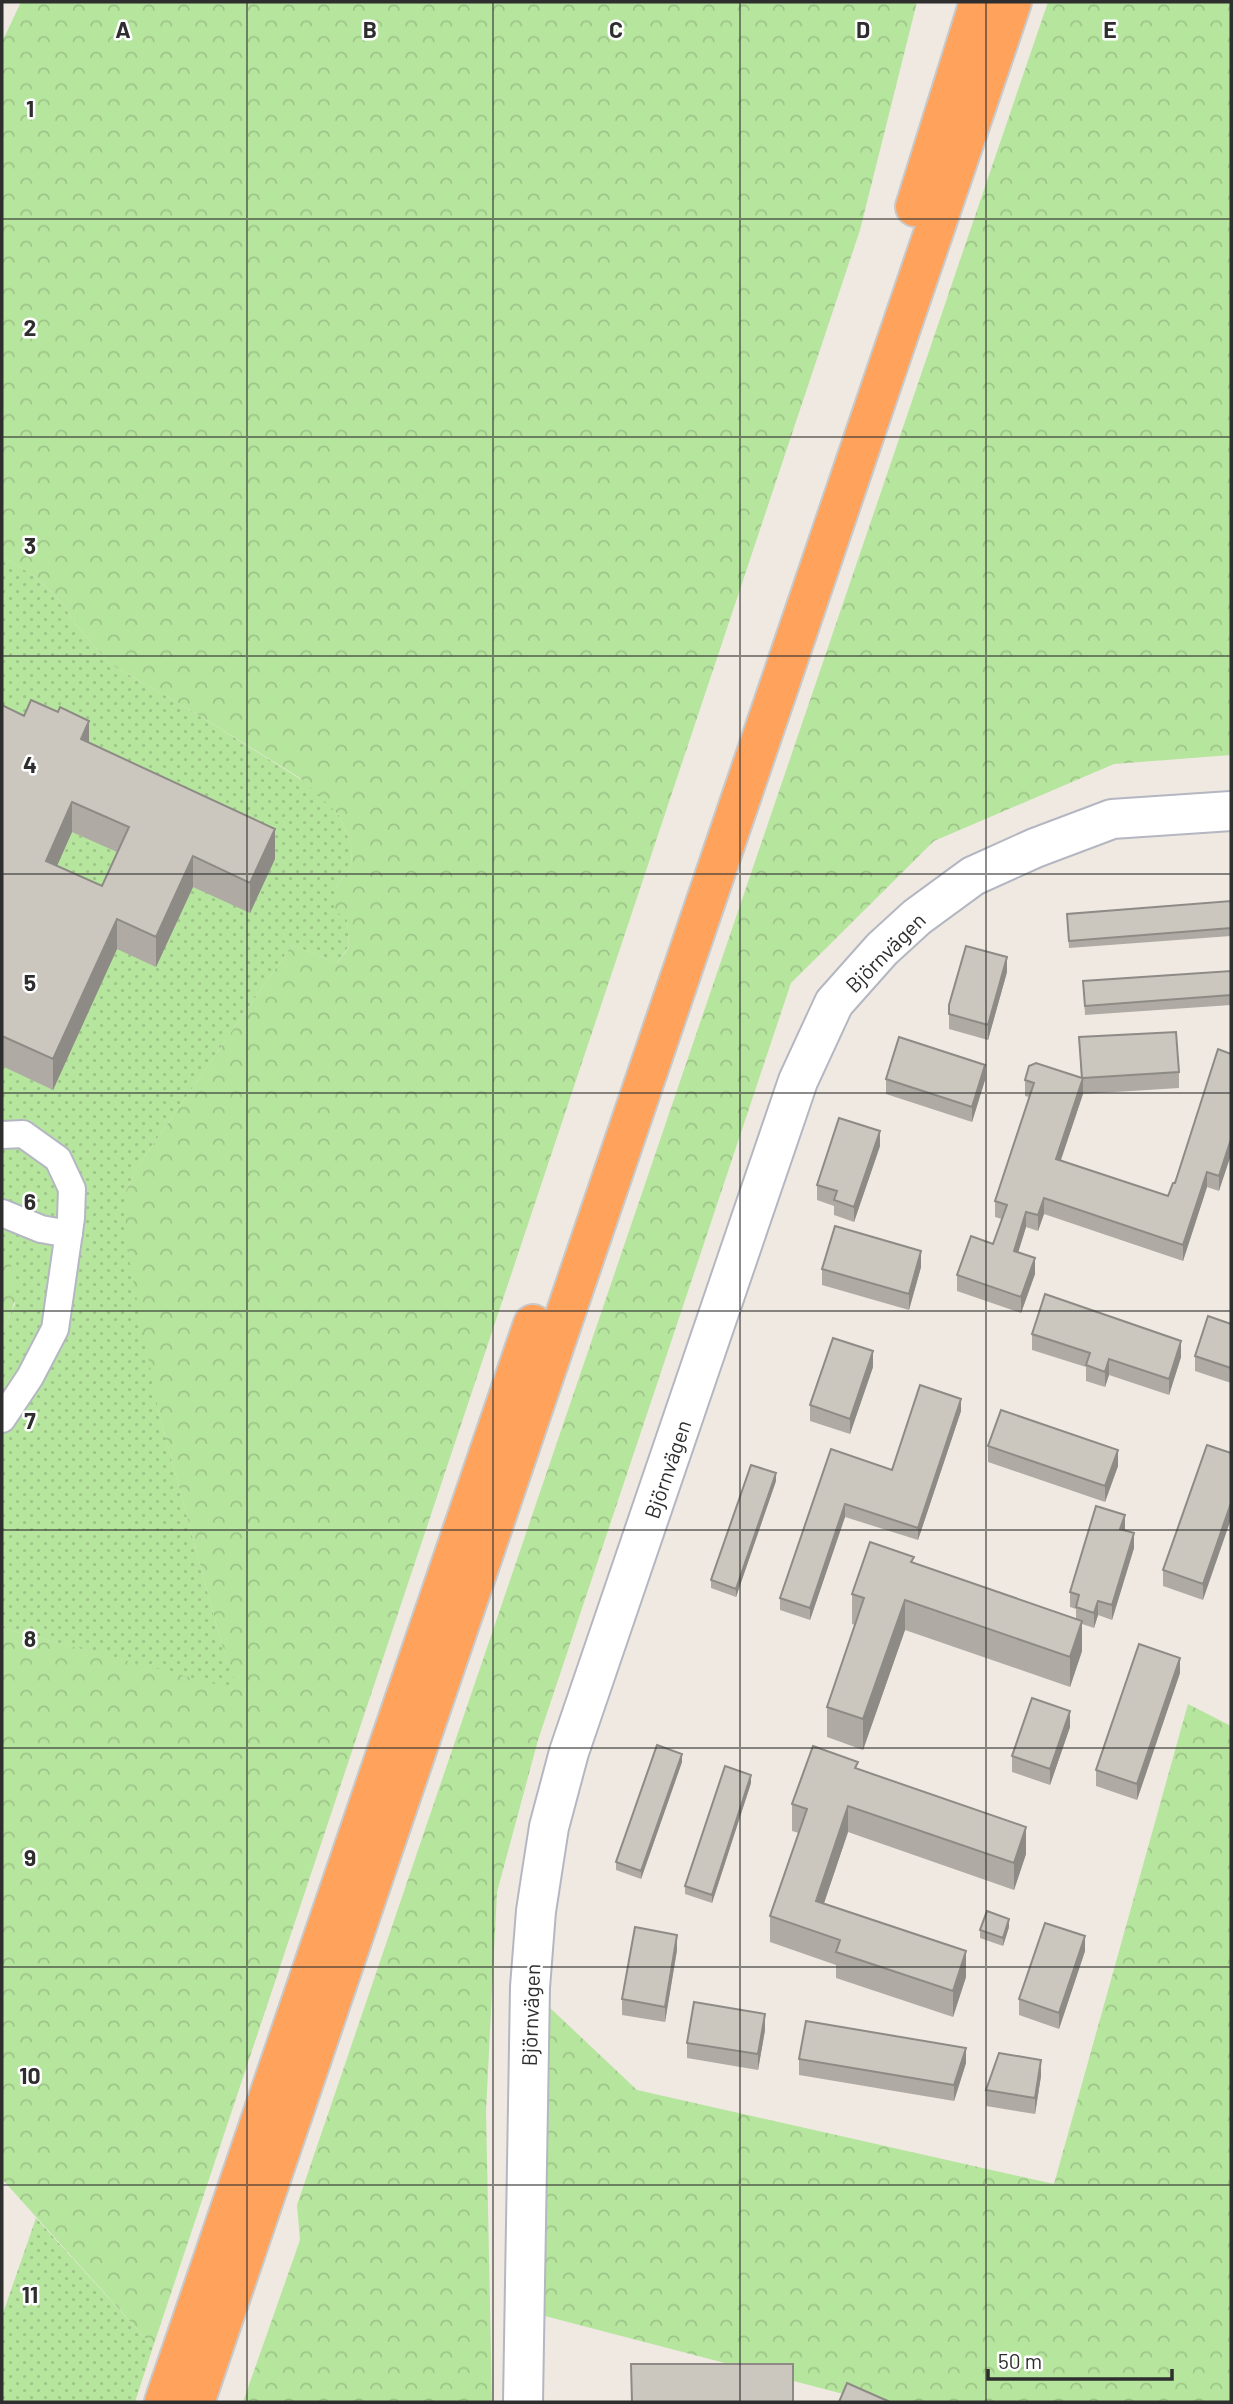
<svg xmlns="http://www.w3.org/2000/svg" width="1233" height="2404" font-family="Barlow,sans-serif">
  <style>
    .grass { fill: url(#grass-dots) }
    .forest { fill: url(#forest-crowns) }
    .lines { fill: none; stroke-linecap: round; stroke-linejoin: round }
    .street-casing { stroke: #b4b7c1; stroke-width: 30 }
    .secondary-casing { stroke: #b4b7c1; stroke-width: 42 }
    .highway-casing { stroke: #c9c9c9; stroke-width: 42 }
    .street { stroke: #fff; stroke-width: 26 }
    .secondary { stroke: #fff; stroke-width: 38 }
    .highway { stroke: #ffa35c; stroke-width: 38 }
    .wall { fill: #afaba4; fill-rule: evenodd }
    .shaded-wall { fill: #8e8b86 }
    .building { fill: #cbc7bf; stroke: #8e8b86; stroke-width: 2; fill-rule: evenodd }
    .grid { fill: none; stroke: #2e2e2e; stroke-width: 2; stroke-opacity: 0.55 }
    .labels { text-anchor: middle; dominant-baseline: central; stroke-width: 5; stroke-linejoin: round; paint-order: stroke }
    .street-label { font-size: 21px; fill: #2e2e2e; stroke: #fff }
    .grid-label { font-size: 23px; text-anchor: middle; font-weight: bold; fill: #2e2e2e; stroke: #fff; stroke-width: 5; stroke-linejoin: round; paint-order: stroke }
  </style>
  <defs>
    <pattern id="grass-dots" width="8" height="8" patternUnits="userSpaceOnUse" patternTransform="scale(1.75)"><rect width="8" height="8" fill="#b6e59e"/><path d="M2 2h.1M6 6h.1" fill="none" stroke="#9dc588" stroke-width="1.8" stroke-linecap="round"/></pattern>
    <pattern id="forest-crowns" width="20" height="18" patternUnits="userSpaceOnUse" patternTransform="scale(1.75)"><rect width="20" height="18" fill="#b6e59e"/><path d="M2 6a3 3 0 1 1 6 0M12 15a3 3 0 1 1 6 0" fill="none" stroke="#9dc588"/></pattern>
  </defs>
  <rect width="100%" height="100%" fill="#efe9e1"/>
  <path class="grass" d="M2 556 36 577 63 604 75 624 110 664 192 711 313 787 339 815 352 847 351 867 336 887 347 919 349 946 337 963 292 945 138 1166 125 1193 159 1413 220 1638 239 1691 2 1628V1332L15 1304 5 1254 2 1256Z
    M36 2218 153 2347 135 2402H2V2316Z"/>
  <path class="forest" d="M21 2H917L860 230 153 2347 2 2179V1628L238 1690 220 1638 159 1413 126 1243 125 1193 138 1166 292 945 337 963 349 947 347 920 334 910 336 887 351 867 352 847 339 815 300 778 192 711 110 664 75 624 63 604 36 577 2 556V42Z
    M1048 2H1231V755L1114 764 934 841 791 983 538 1740 497 1892 486 2111 492 2402H243L300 2240 297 2205Z
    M5 1253C23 1287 18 1298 2 1332V1256Z
    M1188 1704 1231 1726V2402H874L541 2315 547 2005 637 2090 1054 2184Z"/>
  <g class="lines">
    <g class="street-casing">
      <path id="street" d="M2 1135 23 1134 58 1159 72 1189 71 1218 55 1329 30 1377 2 1419
        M2 1213 41 1229 69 1234"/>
    </g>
    <g class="secondary-casing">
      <path id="secondary" d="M523 2402 530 1987 536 1911 542 1872 549 1827 569 1752 798 1081 834 1003 882 949 917 917 973 876 1035 848 1112 819 1231 811"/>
    </g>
    <g class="highway-casing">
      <path id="highway" d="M915 207 979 2
        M164 2402 533 1324
        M195 2402 1012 2"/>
    </g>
    <use href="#street" class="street"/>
    <use href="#secondary" class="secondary"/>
    <use href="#highway" class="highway"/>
  </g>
  <path class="wall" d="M2 705 89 743 275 859 250 913 193 887 156 967 117 949 53 1090 2 1066ZM72 832 117 852 102 886 57 865Z
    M1231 901V936L1069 948 1067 914Z
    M1231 971V1005L1085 1015 1083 981Z
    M1007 972 988 1040 949 1029V1005Z
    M1079 1037 1179 1072V1088L1083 1094 1061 1160 1168 1196 1231 1054 1219 1191 1207 1187 1183 1261 1044 1214 1038 1231 1026 1227 1018 1252 1035 1274 1021 1313 957 1291V1275L993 1244 1002 1219 995 1217V1201L1029 1097 1025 1096V1080L1081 1077Z
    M886 1079 985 1080 972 1122 886 1094Z
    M880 1146 854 1222 834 1215V1206L817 1200V1185Z
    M921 1267 909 1310 822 1285V1269Z
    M1231 1324V1383L1195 1371V1356Z
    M1032 1334 1181 1357 1169 1395 1109 1375 1105 1387 1086 1381V1367L1032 1350Z
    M873 1367 850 1434 810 1421V1405Z
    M961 1411 918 1540 845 1517 810 1620 780 1610V1598L831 1449 892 1470Z
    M1207 1445 1203 1600 1163 1586V1570Z
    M988 1446 1118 1466 1105 1502 988 1462Z
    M776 1481 736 1597 711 1588V1580Z
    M1124 1530 1134 1548 1112 1620 1098 1615 1094 1628 1082 1624V1651L1070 1687 905 1630 863 1750 827 1737V1707L855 1625 852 1624V1594L914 1563 1076 1619V1609L1070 1607V1592Z
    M1180 1673 1137 1800 1096 1786V1770Z
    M1070 1727 1050 1785 1012 1772V1756Z
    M682 1762 641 1879 616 1870V1862Z
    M858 1769 1026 1854 1014 1890 848 1832 824 1903 966 1977 953 2017 836 1978V1965L770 1942V1916L799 1833 792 1831V1804Z
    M751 1783 712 1903 685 1894V1886Z
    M1009 1927 1003 1946 980 1938V1930Z
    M677 1950 665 2022 622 2015V1999Z
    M1085 1951 1059 2029 1019 2015V1999Z
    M765 2030 758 2070 687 2058V2043Z
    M799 2059 966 2063 954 2101 799 2075Z
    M1041 2076 1035 2114 986 2106V2090Z"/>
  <path class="shaded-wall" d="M89 721V751L81 739Z
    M72 802V832L46 891V861Z
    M275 829V859L250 913V883Z
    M193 856V887L156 967V937Z
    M117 919V949L53 1090V1059Z
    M1007 957V972L988 1040V1025Z
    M985 1065V1080L972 1122V1107Z
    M1083 1078V1094L1056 1174V1159Z
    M880 1131V1146L854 1222V1207Z
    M1231 1139V1155L1219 1191V1176Z
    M1207 1172V1187L1183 1261V1245Z
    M1044 1198V1214L1038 1231V1215Z
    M1026 1212V1227L1014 1266V1251Z
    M921 1251V1267L909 1310V1294Z
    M1035 1258V1274L1021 1313V1297Z
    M1181 1341V1357L1169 1395V1379Z
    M873 1351V1367L850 1434V1419Z
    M1109 1359V1375L1105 1387V1372Z
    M961 1399V1411L918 1540V1528Z
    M1118 1450V1466L1105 1502V1486Z
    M776 1473V1481L736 1597V1589Z
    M1231 1503V1519L1203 1600V1584Z
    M845 1504V1517L810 1620V1608Z
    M1125 1515V1530L1120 1544V1529Z
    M1134 1533V1548L1112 1620V1605Z
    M905 1600V1630L863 1750V1719Z
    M1098 1601V1615L1094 1628V1613Z
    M1082 1621V1651L1070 1687V1657Z
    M1180 1658V1673L1137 1800V1784Z
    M1070 1711V1727L1050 1785V1769Z
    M682 1754V1762L641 1879V1871Z
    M751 1775V1783L712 1903V1895Z
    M848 1806V1832L816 1927V1901Z
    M1026 1827V1854L1014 1890V1863Z
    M1009 1919V1927L1003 1946V1938Z
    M677 1935V1950L665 2022V2007Z
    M1085 1936V1951L1059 2029V2013Z
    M966 1951V1977L953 2017V1991Z
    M765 2014V2030L758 2070V2054Z
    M966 2048V2063L954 2101V2085Z
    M1041 2060V2076L1035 2114V2098Z"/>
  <path class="building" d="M31 700 58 712 60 707 89 721 81 739 275 829 250 883 193 856 156 937 117 919 53 1059 2 1036V705L24 716ZM72 802 129 827 102 886 46 861Z
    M1231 901V928L1069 941 1067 914Z
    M966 946 1007 957 988 1025 949 1014V1005Z
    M1231 971V995L1085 1006 1083 981Z
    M1176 1032 1179 1072 1083 1078 1056 1159 1168 1196 1173 1183H1175L1218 1049 1231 1054V1139L1219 1176 1207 1172 1183 1245 1044 1198 1038 1215 1026 1212 1014 1251 1035 1258 1021 1297 957 1275 971 1236 993 1244 1007 1205 995 1201 1034 1083 1025 1080 1029 1066 1036 1063 1082 1078 1079 1037Z
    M899 1037 985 1065 972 1107 886 1079Z
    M839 1118 880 1131 854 1207 834 1200 837 1191 817 1185Z
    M835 1226 921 1251 909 1294 822 1269Z
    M1045 1294 1181 1341 1169 1379 1109 1359 1105 1372 1086 1365 1090 1353 1032 1334Z
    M1208 1316 1231 1324V1368L1195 1356Z
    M833 1338 873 1351 850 1419 810 1405Z
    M920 1385 961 1399 918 1528 845 1504 810 1608 780 1598 831 1449 892 1470Z
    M1001 1410 1118 1450 1105 1486 988 1446Z
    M1207 1445 1231 1453V1503L1203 1584 1163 1570Z
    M751 1465 776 1473 736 1589 711 1580Z
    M1096 1506 1125 1515 1120 1529 1134 1533 1112 1605 1098 1601 1094 1613 1076 1607 1079 1595 1070 1592Z
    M870 1542 914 1557 911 1562 1082 1621 1070 1657 905 1600 863 1719 827 1707 864 1598 852 1594Z
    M1139 1644 1180 1658 1137 1784 1096 1770Z
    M1032 1698 1070 1711 1050 1769 1012 1756Z
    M657 1745 682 1754 641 1871 616 1862Z
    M813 1746 858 1762 855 1768 1026 1827 1014 1863 848 1806 816 1901 966 1951 953 1991 836 1952 840 1940 770 1916 807 1809 792 1804Z
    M725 1766 751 1775 712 1895 685 1886Z
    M987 1911 1009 1919 1003 1938 980 1930Z
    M1045 1923 1085 1936 1059 2013 1019 1999Z
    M635 1927 677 1935 665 2007 622 1999Z
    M694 2002 765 2014 758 2054 687 2043Z
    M806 2021 966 2048 954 2085 799 2059Z
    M999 2053 1041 2060 1035 2098 986 2090Z
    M631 2364H793V2402H632Z
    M847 2383 890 2402H839Z"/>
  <path class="grid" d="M247 2V2402M493 2V2402M740 2V2402M986 2V2402M2 219H1231M2 437H1231M2 656H1231M2 874H1231M2 1093H1231M2 1311H1231M2 1530H1231M2 1748H1231M2 1967H1231M2 2185H1231"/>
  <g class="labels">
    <g class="street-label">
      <text transform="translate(885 952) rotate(-45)">Björnvägen</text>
      <text transform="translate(667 1469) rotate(-71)">Björnvägen</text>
      <text transform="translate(530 2015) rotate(-88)">Björnvägen</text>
    </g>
  </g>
  <g class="grid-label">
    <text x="123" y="38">A</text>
    <text x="370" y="38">B</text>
    <text x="616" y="38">C</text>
    <text x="863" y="38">D</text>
    <text x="1110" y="38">E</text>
    <text x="30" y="117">1</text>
    <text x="30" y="336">2</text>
    <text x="30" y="554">3</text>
    <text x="30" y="773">4</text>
    <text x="30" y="991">5</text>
    <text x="30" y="1210">6</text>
    <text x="30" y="1429">7</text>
    <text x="30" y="1647">8</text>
    <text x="30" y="1866">9</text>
    <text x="30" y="2084">10</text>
    <text x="30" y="2303">11</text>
  </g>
  <rect width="1233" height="2404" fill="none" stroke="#2e2e2e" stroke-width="7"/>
  <path d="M988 2369v10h184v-10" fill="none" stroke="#2e2e2e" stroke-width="3.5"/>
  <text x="998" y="2369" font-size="21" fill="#2e2e2e" stroke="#ffffff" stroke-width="5" paint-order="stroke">50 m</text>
</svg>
